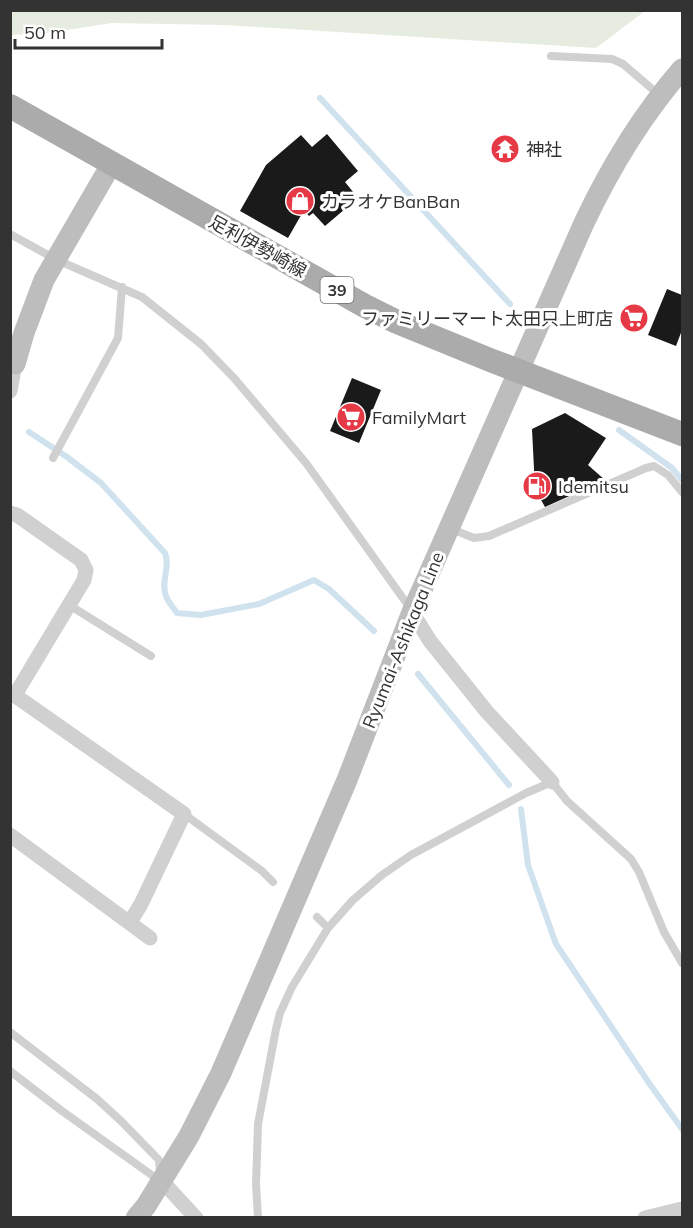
<svg xmlns="http://www.w3.org/2000/svg" width="693" height="1228" font-family="Mulish,'Noto Sans JP',sans-serif">
  <style>
    .green { fill: #e6ecdf }
    .lines { fill: none; stroke-linecap: round; stroke-linejoin: round }
    .stream { stroke: #cfe2ee; stroke-width: 6 }
    .building { fill: #1a1a1a }
    .lane { stroke: #d0d0d0; stroke-width: 8 }
    .street { stroke: #d0d0d0; stroke-width: 15 }
    .secondary { stroke: #bdbdbd; stroke-width: 21 }
    .primary { stroke: #ababab; stroke-width: 24 }
    .labels { text-anchor: middle; dominant-baseline: central; stroke-width: 6; stroke-linejoin: round; paint-order: stroke }
    .shield { fill: #fff; stroke: #707070; stroke-width: 1.5 }
    .shield-label { font-size: 16px; font-weight: bold; fill: #333 }
    .poi-label { font-size: 18px; fill: #333; stroke: #fff; text-anchor: start }
    .street-label { font-size: 18px; fill: #333; stroke: #fff }
  </style>
  <rect width="100%" height="100%" fill="#fff"/>
  <path class="green" d="M11 10H645V11L596 48 224 25 112 23 54 32 11 35Z"/>
  <g class="lines">
    <path class="stream" d="M320 98 510 304
      M619 430 672 468 682 480
      M29 432 67 457 101 483 165 553C171 567 160 582 166 596 168 602 173 607 177 613L201 615 259 604 314 580 329 589 374 631
      M418 674 509 785
      M521 809 528 865 556 944 649 1083 682 1129"/>
  </g>
  <path class="building" d="M327 134 358 171 345 182 358 198 325 226 313 213 309 216 304 210 288 238 240 211 266 165 301 135 312 147Z
    M667 289 682 295V330L676 346 648 335Z
    M352 378 381 390 359 443 330 431Z
    M565 413 606 438 588 465 605 480 545 507 535 489 532 429Z"/>
  <g class="lines">
    <path class="lane" d="M551 56 612 59 623 64 658 94
      M10 234 57 260 142 297 201 344 234 378 306 463 410 608
      M53 458 118 338 122 287
      M449 528 474 538 489 536 646 468 654 466 668 475 682 492
      M69 605 151 656
      M184 814 262 871 273 882
      M317 917 328 928
      M10 1032 97 1099 121 1121 159 1160 160 1172
      M10 1071 62 1111 160 1181
      M258 1218 256 1184 258 1124 276 1029 280 1013 292 987 328 928 353 900 382 875 411 855 526 793 552 782 567 801 631 859 639 872 664 932 682 963"/>
    <path class="street" d="M10 391 15 364
      M10 513 17 515 81 560 86 570 84 580 15 695
      M412 612 430 641 487 712 552 782
      M10 692 184 814 141 904 130 922
      M10 835 150 938
      M162 1181 196 1218
      M645 1218 682 1209"/>
    <path class="secondary" d="M15 364 24 333 44 280 112 163
      M136 1218 146 1206 189 1136 221 1073 347 780 412 612 584 223C609 170 643 114 682 69"/>
    <path class="primary" d="M10 106 365 306 397 322 490 360 682 434"/>
  </g>
  <defs>
    <g id="temple-disc" transform="scale(1.5)"><circle r="9.5" fill="#e63946" stroke="#fff"/><path d="M0-6L5-2H3V0L6.5 2.5H4V6H1.5V3h-3V6H-4V2.5H-6.5L-3 0V-2H-5Z" fill="#fff"/></g>
    <g id="shop-disc" transform="scale(1.5)"><circle r="9.5" fill="#e63946" stroke="#fff"/><path d="M-5-2.5h2.3a2.7 3.5 0 0 1 5.4 0H5L5.5 6h-11ZM-1.5-2.5h3a1.5 2.3 0 0 0-3 0Z" fill="#fff"/></g>
    <g id="supermarket-disc" transform="scale(1.5)"><circle r="9.5" fill="#e63946" stroke="#fff"/><path d="M-6-5.5h2.5l.6 2H6L4.5 2H-2.5L-4.4-4H-6ZM-1.5 3.2a1.3 1.3 0 1 0 .1 0ZM3 3.2a1.3 1.3 0 1 0 .1 0Z" fill="#fff"/></g>
    <g id="fuel-disc" transform="scale(1.5)"><circle r="9.5" fill="#e63946" stroke="#fff"/><path d="M-5.5-6h7V0h2V4h1.3V-2.5L3-4.5l.8-.8L6-3V5H2.5V1h-1V6h-7ZM-4.2-4.7v3.2H.2V-4.7Z" fill="#fff"/></g>
  </defs>
  <g fill-rule="evenodd">
    <use href="#temple-disc" x="505" y="149"/>
    <use href="#shop-disc" x="300" y="201"/>
    <use href="#supermarket-disc" x="634" y="318"/>
    <use href="#supermarket-disc" x="351" y="417"/>
    <use href="#fuel-disc" x="537" y="486"/>
  </g>
  <g class="labels">
    <rect class="shield" x="320.5" y="277" width="33" height="26" rx="4.5"/>
    <g class="shield-label">
      <text x="337" y="290">39</text>
    </g>
    <g class="poi-label">
      <text x="526" y="149">神社</text>
      <text x="321" y="201">カラオケBanBan</text>
      <text x="613" y="318" text-anchor="end">ファミリーマート太田只上町店</text>
      <text x="372" y="417">FamilyMart</text>
      <text x="558" y="486">Idemitsu</text>
    </g>
    <g class="street-label">
      <text transform="translate(258 246) rotate(29)">足利伊勢崎線</text>
      <text transform="translate(403 640) rotate(-68)">Ryumai-Ashikaga Line</text>
    </g>
  </g>
  <rect width="693" height="1228" fill="none" stroke="#333333" stroke-width="24"/>
  <path d="M15 39v9h147v-9" fill="none" stroke="#333333" stroke-width="3"/>
  <text x="24" y="39" font-size="18" fill="#333333" stroke="#ffffff" stroke-width="4.5" paint-order="stroke">50 m</text>
</svg>
